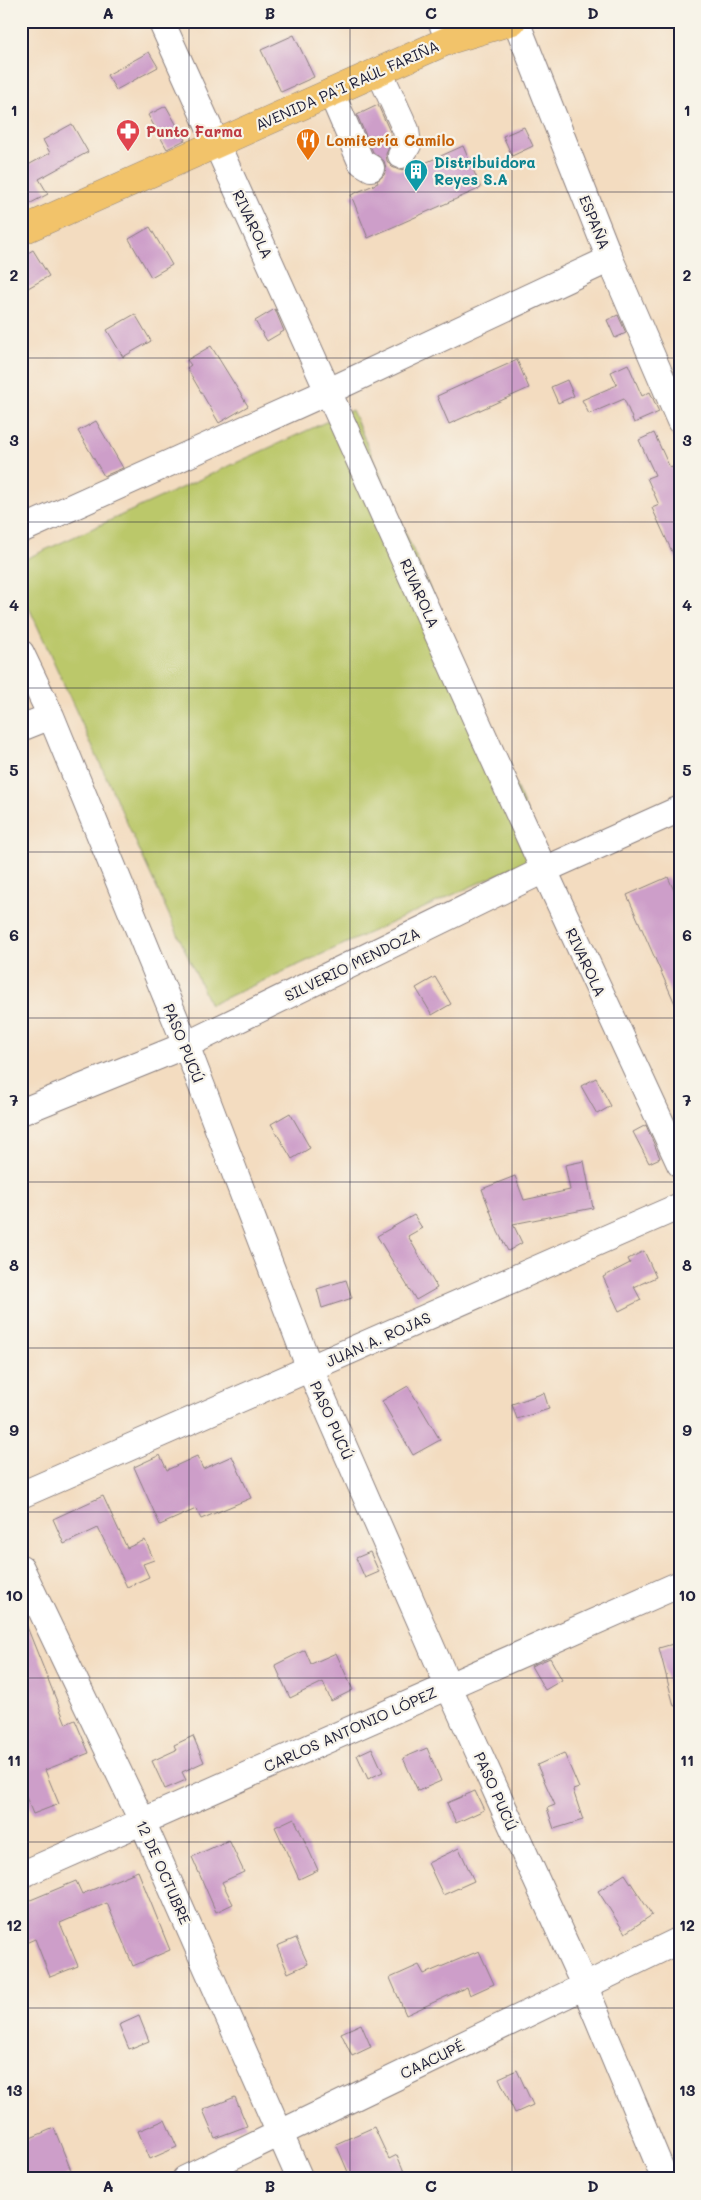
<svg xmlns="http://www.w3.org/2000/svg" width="701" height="2200" font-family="Mali,sans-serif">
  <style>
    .green { fill: #bbc86a; stroke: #6e7552 }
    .building { fill: #cd9ec9 }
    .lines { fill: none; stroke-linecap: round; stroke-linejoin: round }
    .minor-casing { stroke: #8a7f7e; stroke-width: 28 }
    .highway-casing { stroke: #8a7f7e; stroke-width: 29 }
    .minor { stroke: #fff; stroke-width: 26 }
    .highway { stroke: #f2c36a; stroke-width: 28 }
    .grid { fill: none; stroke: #22223b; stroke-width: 1; stroke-opacity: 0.55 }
    .labels { text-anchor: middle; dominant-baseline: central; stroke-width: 4.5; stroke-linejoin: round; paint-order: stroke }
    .street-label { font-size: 15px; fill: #22223b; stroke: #f7f3e8 }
    .health-label { font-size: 15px; font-weight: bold; fill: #be3a42; stroke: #f7f3e8; text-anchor: start }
    .food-label { font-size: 15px; font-weight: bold; fill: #c56008; stroke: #f7f3e8; text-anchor: start }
    .culture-label { font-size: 15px; font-weight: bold; fill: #0d838f; stroke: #f7f3e8; text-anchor: start }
    .neatline { fill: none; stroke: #22223b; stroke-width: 2 }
    .grid-label { font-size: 16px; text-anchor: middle; font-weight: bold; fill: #22223b }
  </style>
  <rect width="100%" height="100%" fill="#f7f3e8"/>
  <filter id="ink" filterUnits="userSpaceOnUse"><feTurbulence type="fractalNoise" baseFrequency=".02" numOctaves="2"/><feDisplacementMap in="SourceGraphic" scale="10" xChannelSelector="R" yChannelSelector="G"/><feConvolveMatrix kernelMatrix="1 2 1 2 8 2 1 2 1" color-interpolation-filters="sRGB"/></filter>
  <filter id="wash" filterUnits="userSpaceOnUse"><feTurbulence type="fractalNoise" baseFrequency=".0096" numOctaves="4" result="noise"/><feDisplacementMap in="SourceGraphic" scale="20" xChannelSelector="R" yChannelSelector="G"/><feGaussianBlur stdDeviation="1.12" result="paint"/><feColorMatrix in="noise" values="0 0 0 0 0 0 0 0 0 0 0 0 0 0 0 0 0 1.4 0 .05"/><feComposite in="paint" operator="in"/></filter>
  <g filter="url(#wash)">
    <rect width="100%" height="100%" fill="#f3dcc0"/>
    <path class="green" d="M352 410 545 853 210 1005 21 590V561Z"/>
    <g id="blocks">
      <path class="building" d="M294 35 314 77 281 92 261 50Z
        M149 52 158 67 116 90 107 75Z
        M378 105 391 134 392 141 386 154 387 161 392 167 399 170 406 169 407 171 463 146 481 188 368 238 351 195 378 183 377 181 384 175 386 169 384 161 373 152 357 115Z
        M166 106 185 140 167 149 148 115Z
        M72 124 88 152 39 179 48 194 27 205 21 194V169L50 153 43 140Z
        M524 127 533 146 512 156 503 136Z
        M150 227 172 265 151 277 129 239Z
        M33 250 49 276 21 292V257Z
        M275 309 284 331 267 341 255 321Z
        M135 314 151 341 123 357 107 330Z
        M618 315 626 333 615 338 607 320Z
        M211 346 248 406 219 423 187 368 191 365 187 360Z
        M517 360 529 388 449 424 437 396Z
        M628 364 642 396 650 392 659 412 634 423 624 399 589 414 582 400 617 385 611 372Z
        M567 380 574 396 558 403 551 387Z
        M96 421 123 468 104 476 78 431Z
        M654 433 670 468 680 464V569L652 508 659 505 647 478 655 475 639 440Z
        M668 877 680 904V1015L627 895Z
        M435 977 451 1004 432 1015 416 988Z
        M596 1078 611 1106 597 1114 581 1086Z
        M290 1113 310 1148 292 1159 271 1124Z
        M646 1125 660 1158 649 1163 633 1132Z
        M584 1161 593 1208 513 1224 522 1243 508 1251 498 1232 482 1189 515 1176 524 1200 570 1190 565 1165Z
        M414 1215 422 1228 408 1236 437 1288 416 1300 377 1236Z
        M644 1251 656 1277 634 1287 641 1300 619 1311 603 1277 630 1263 628 1259Z
        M346 1280 352 1298 322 1308 317 1289Z
        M408 1386 440 1440 413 1455 382 1401Z
        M544 1393 549 1409 517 1419 512 1404Z
        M160 1455 167 1470 197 1456 203 1469 232 1456 251 1498 201 1519 196 1509 160 1525 134 1467Z
        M103 1496 127 1548 145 1540 154 1560 143 1564 149 1577 127 1587 98 1528 64 1544 53 1519Z
        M370 1552 379 1572 365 1578 356 1558Z
        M21 1612 66 1724 75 1720 89 1753 45 1770 59 1804 33 1814 21 1785V1714L27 1712 21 1697Z
        M680 1642V1705L674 1706 659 1648Z
        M305 1650 311 1664 336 1653 353 1690 331 1701 323 1682 290 1698 275 1665Z
        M550 1658 562 1680 545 1690 531 1666Z
        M193 1736 204 1762 182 1772 186 1780 165 1789 152 1761 176 1750 174 1745Z
        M372 1748 383 1772 368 1779 357 1755Z
        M427 1748 441 1781 418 1791 403 1758Z
        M564 1753 579 1788 573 1790 583 1820 554 1829 547 1808 555 1805 537 1765Z
        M475 1791 484 1810 456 1823 447 1803Z
        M294 1818 318 1870 299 1879 275 1827Z
        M229 1840 244 1872 222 1882 233 1904 216 1912 192 1857Z
        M459 1848 474 1881 443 1895 428 1863Z
        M138 1871 170 1950 133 1966 107 1903 60 1923 78 1966 50 1977 35 1939 21 1945V1904L76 1881 82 1894Z
        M625 1874 652 1915 625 1933 598 1891Z
        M296 1938 308 1964 288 1973 277 1946Z
        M479 1951 494 1984 470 1995 467 1987 406 2015 390 1978 419 1965 424 1974Z
        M139 2016 149 2041 129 2049 119 2025Z
        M361 2024 371 2047 352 2056 341 2033Z
        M517 2070 533 2105 515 2113 499 2078Z
        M235 2097 247 2126 215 2138 203 2110Z
        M165 2120 177 2147 150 2159 138 2131Z
        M374 2127 389 2159 397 2155 407 2179H351L336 2144Z
        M54 2128 72 2173 58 2179H21V2142Z"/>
    </g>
  </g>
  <g filter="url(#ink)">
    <use href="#blocks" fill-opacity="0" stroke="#8a7f7e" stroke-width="1"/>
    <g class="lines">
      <g class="minor-casing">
        <path id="minor" d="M161 21 544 870 680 1164
          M441 21 449 40
          M516 21 610 259 680 421
          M379 71 406 130 408 145 401 155
          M331 92 361 162 371 168
          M21 530 329 391 610 259
          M21 653 51 716 186 1045 310 1369 448 1685 584 1985 665 2179
          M21 728 51 716
          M21 1112 186 1045 544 870 680 809
          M21 1495 680 1206
          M21 1568 142 1821 300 2179
          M21 1875 680 1584
          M185 2179 680 1940"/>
      </g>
      <g class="highway-casing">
        <path id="highway" d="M21 231 449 40 512 21"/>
      </g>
      <use href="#minor" class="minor"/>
      <use href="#highway" class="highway"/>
    </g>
  </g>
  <path class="grid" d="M189 21V2179M350 21V2179M512 21V2179M21 192H680M21 358H680M21 522H680M21 688H680M21 852H680M21 1018H680M21 1182H680M21 1348H680M21 1512H680M21 1678H680M21 1842H680M21 2008H680"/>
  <defs>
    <g id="pharmacy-pin" transform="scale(1.25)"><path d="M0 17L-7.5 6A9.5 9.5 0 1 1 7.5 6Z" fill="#e0444e" stroke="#f7f3e8"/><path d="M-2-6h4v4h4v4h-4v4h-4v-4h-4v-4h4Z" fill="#fff"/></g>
    <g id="restaurant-pin" transform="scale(1.25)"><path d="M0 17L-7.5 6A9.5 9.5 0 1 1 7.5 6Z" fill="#e8710a" stroke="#f7f3e8"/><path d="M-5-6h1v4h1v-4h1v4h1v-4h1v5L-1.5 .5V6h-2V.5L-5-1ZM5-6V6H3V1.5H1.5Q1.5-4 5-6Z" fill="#fff"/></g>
    <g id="building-pin" transform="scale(1.25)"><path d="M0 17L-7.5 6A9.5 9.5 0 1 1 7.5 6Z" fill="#0f9aa8" stroke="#f7f3e8"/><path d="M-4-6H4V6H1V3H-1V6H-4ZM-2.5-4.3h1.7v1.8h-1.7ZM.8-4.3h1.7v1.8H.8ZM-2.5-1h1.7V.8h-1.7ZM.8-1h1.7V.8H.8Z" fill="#fff"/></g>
  </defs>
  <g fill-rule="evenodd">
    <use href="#pharmacy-pin" x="128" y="131"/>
    <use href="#restaurant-pin" x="308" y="140"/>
    <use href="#building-pin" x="416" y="171"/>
  </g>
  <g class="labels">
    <g class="street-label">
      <text transform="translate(347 85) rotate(-24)">AVENIDA PA'I RAÚL FARIÑA</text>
      <text transform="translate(595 222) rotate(68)">ESPAÑA</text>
      <text transform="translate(253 224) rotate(65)">RIVAROLA</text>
      <text transform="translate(420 593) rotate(66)">RIVAROLA</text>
      <text transform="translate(586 962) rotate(65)">RIVAROLA</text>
      <text transform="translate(352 964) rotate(-26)">SILVERIO MENDOZA</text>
      <text transform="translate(184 1043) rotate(68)">PASO PUCÚ</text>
      <text transform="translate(378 1339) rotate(-24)">JUAN A. ROJAS</text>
      <text transform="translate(332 1420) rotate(66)">PASO PUCÚ</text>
      <text transform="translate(350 1729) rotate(-24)">CARLOS ANTONIO LÓPEZ</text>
      <text transform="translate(496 1791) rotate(66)">PASO PUCÚ</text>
      <text transform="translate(164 1872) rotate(66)">12 DE OCTUBRE</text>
      <text transform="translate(432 2059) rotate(-26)">CAACUPÉ</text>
    </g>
    <g class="health-label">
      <text x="146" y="131">Punto Farma</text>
    </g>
    <g class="food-label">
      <text x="326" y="140">Lomitería Camilo</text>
    </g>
    <g class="culture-label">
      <text x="434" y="162">Distribuidora<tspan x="434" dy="17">Reyes S.A</tspan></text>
    </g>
  </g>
  <rect width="701" height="2200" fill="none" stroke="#f7f3e8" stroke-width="55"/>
  <rect x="28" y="28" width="646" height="2144" class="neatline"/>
  <g class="grid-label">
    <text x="108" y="19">A</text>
    <text x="270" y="19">B</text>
    <text x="431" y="19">C</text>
    <text x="593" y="19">D</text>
    <text x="14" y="116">1</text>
    <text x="687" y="116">1</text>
    <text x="14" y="281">2</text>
    <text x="687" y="281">2</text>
    <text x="14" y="446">3</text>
    <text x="687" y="446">3</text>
    <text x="14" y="611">4</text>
    <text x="687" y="611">4</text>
    <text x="14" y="776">5</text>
    <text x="687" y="776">5</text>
    <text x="14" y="941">6</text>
    <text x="687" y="941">6</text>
    <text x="14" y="1106">7</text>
    <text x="687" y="1106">7</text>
    <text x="14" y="1271">8</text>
    <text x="687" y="1271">8</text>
    <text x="14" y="1436">9</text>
    <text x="687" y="1436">9</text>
    <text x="14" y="1601">10</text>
    <text x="687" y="1601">10</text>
    <text x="14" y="1766">11</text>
    <text x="687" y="1766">11</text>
    <text x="14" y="1931">12</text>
    <text x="687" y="1931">12</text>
    <text x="14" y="2096">13</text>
    <text x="687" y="2096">13</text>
    <text x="108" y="2192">A</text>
    <text x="270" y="2192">B</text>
    <text x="431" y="2192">C</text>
    <text x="593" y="2192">D</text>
  </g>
</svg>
